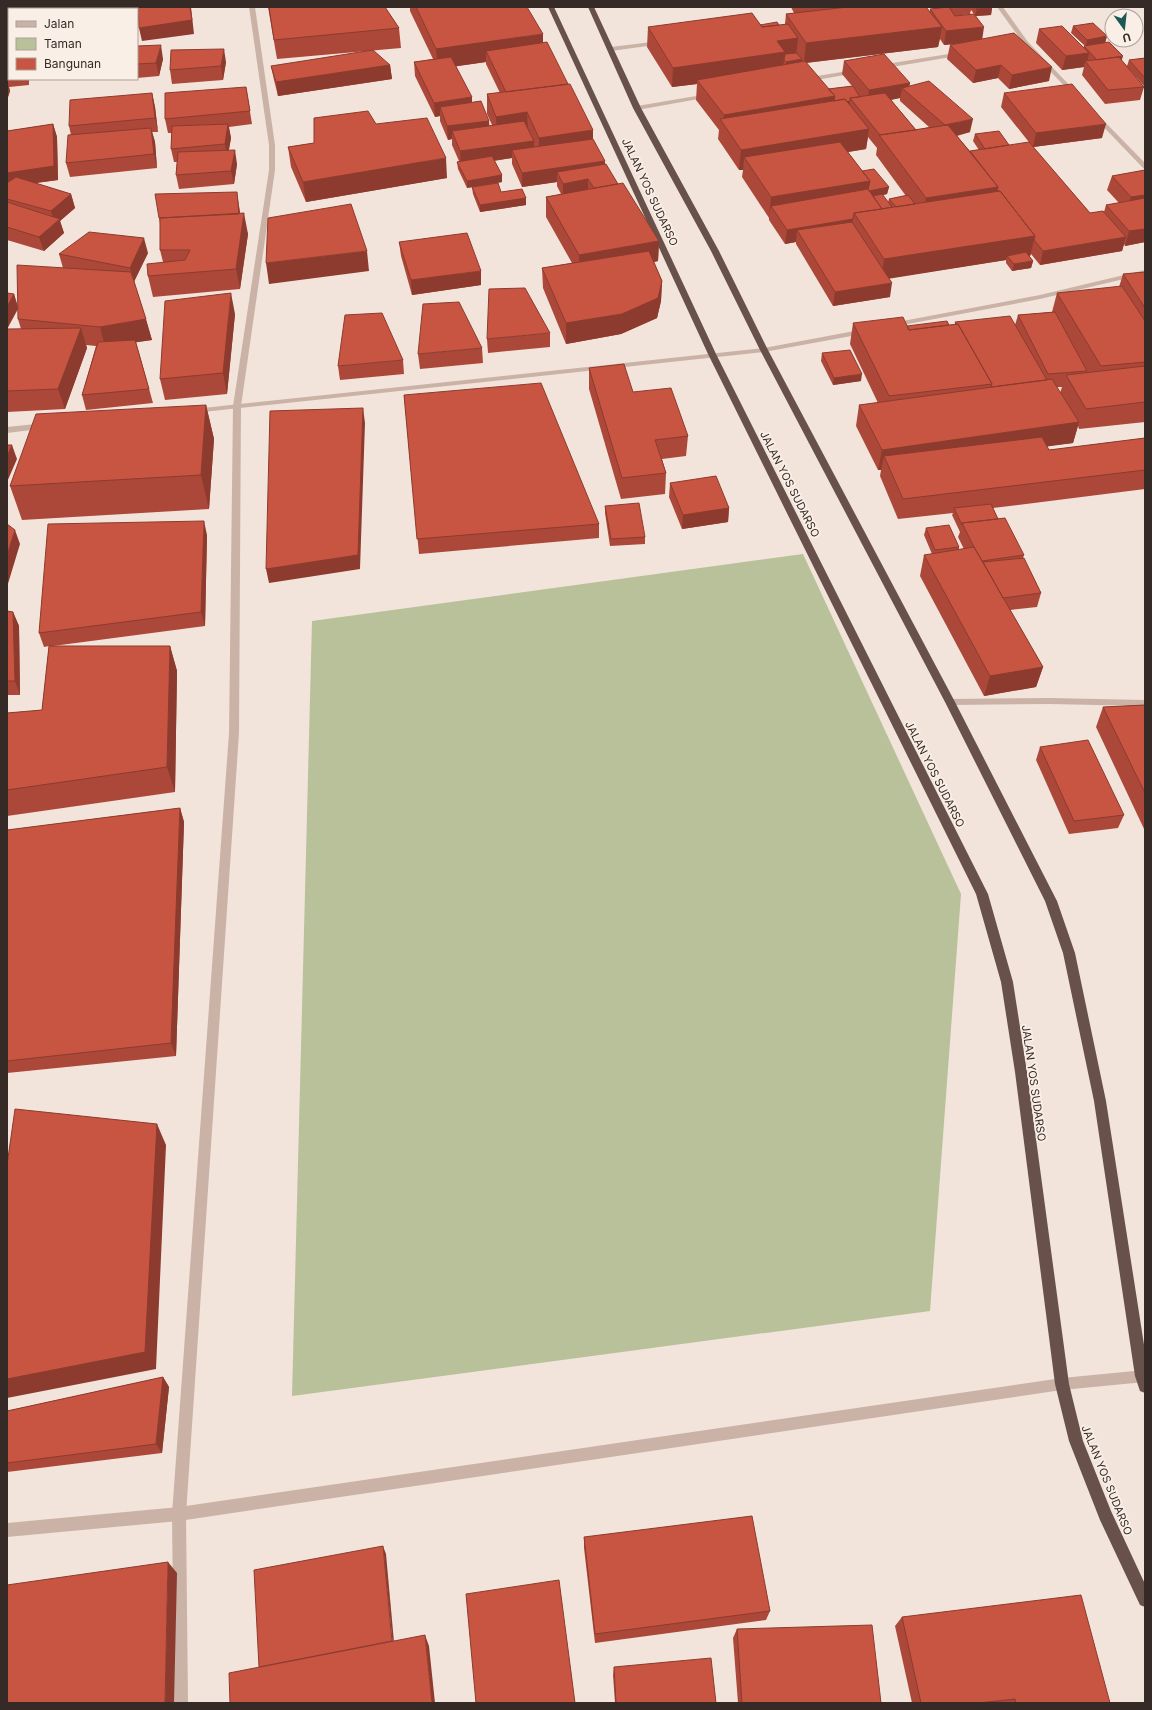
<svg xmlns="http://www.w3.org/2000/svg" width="1152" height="1710" font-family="Inter,sans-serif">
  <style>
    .green { fill: #b8c19a }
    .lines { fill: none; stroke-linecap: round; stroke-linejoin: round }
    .service { fill: #cab3a6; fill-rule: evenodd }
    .minor { fill: #cab3a6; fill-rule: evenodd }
    .tertiary { fill: #cab3a6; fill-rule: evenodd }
    .trunk { fill: #68514b; fill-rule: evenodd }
    .wall { fill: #ac4839; fill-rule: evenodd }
    .shaded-wall { fill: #8c3b2e }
    .building { fill: #c85442; stroke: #8c3b2e }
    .labels { text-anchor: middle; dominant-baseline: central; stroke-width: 3.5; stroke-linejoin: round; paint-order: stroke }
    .street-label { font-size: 11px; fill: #362a27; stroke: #faefe6 }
  </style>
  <rect width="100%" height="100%" fill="#f2e4da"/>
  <path class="green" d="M803 554 961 894 930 1311 292 1396 312 621Z"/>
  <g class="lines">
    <path class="service" d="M660 41 662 42V44L611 51 608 49 611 47Z"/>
    <path class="minor" d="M249 7H255L275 145V170L241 406 239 733 186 1514 188 1703H174L172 1514 229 733 233 406 269 170V145Z
      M997 7H1003L1028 42 1077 93V95H1073L1024 44Z
      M961 52 964 54 963 55 880 69 877 67 880 65Z
      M854 70 856 71V73L805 82 802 80 805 78Z
      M708 94 711 96 710 97 637 110 634 108 637 106Z
      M1095 116H1099L1145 163V169L1143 168 1095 118Z
      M1050 698 1145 700V706L1050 704 950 705 945 702 950 699Z
      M1145 1370V1382L1062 1390 1058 1388 1056 1384 1058 1380 1062 1378Z"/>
    <path class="tertiary" d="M1145 270V274L1040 299 892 327 888 325 892 323 1040 295Z
      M865 329H868V333L764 352 194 413 190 411 194 409 764 348Z
      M45 423 49 426 48 428 7 433V427Z
      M1062 1378 1066 1380 1068 1384 1066 1388 1062 1390 179 1521 7 1537V1523L179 1507Z"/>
    <path class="trunk" d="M548 7H554L716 354 988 894 1013 982 1027 1072 1069 1384 1083 1441 1111 1511 1145 1584V1607L1140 1605 1100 1520 1069 1441 1055 1384 1015 1072 1001 982 976 894 708 354Z
      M588 7H594L641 108 719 251 768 350 955 702 1057 901 1075 953 1106 1101 1145 1351V1393L1140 1391 1135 1376 1094 1101 1063 953 1045 901 945 702 760 350 711 251 633 108Z"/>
  </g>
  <path class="wall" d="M268 7H385L399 28 401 48 277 59Z
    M410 7H416L543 43 593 139 605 164 618 184 659 241 658 261 654 262 662 281 661 301 657 318 621 334 566 344 543 288 542 268 572 263 546 217V197L561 194 557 186V182L522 187 512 164V158L494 161 502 175V182L476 187 501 192 526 198V205L480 212 473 194 472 187 467 188 458 169 457 162 459 161 452 145V139L448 140 440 121V116L435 117 415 76 414 62 433 59 410 11ZM486 62V64L500 93 487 94V114L492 125 489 126V121L472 103 456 66Z
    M791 7H926L930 12V9H934L933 7H992V8L991 15 976 16 982 39 1049 81 1009 89 998 78 973 83 947 59 950 45 961 43 944 45 940 39 938 47 806 63 828 89 852 86 842 74 844 61 910 83 909 86 970 132 957 136 970 151 979 150 973 141 975 134 1009 145 1032 146 1001 107 1004 93 1102 138 1033 147 1090 213 1104 212 1106 205 1119 203 1107 190 1112 176 1145 170V242L1125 246 1124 244 1122 251 1040 265 1031 254 1030 256H1029L1033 261 1031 268 1012 271 1006 263V260L889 278 890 297 833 306 796 244V242L785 244 769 220V218L742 177 743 170H739L718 139 719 130 696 100 697 84 672 87 647 47 648 27 760 25H779L785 24 786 14 794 13ZM971 10 974 14 955 16 970 14ZM900 98V101L929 127 916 130 891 100ZM868 137 877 148 876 155 906 196 889 199 888 202 883 195 887 194 889 187 862 171 848 152 866 149Z
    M1073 26 1107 36 1105 43 1127 66 1129 60 1145 58V87L1130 70 1144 87 1140 100 1105 104 1082 75 1084 67 1062 70 1036 43 1039 29 1084 47 1085 46 1071 33Z
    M7 44H9V79H29V85L9 87 10 91 7 100Z
    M137 46 163 59 159 76 137 78Z
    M226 62 223 80 172 84 170 70Z
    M390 65 392 79 278 96 274 80 271 66Z
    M108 79H126L108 80Z
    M246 87 252 124 229 127 231 138 229 150 237 164 234 184 179 189 176 175 177 162H174L171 149 172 133H168L165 119Z
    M152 93 155 107 158 132H152L155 142 157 168 70 177 66 163 71 135 69 126Z
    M53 124 57 137 58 180 35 183 71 194 75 208 60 221 64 233 44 251 7 240V131Z
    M376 124 447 178 306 202 291 167 288 147 314 143Z
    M239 206 240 214 248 234 240 289 153 297 148 276 163 262 160 250V224L159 218Z
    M399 242 481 285 412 295 401 256Z
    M148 253 134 281 152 340 136 342 153 403 86 410 82 395 96 346 86 345 87 348 65 409 7 412V293L14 294 18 307 63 268 59 254ZM18 309V319L21 329H7Z
    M1145 272V422L1079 429 1078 426 1073 443 1047 446 1049 450 1145 438V489L993 508 998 519 1024 555 1023 558 1041 593 1037 607 1010 610 1043 667 1036 687 984 696 920 576 924 555 932 554 924 535 926 528 959 547V550L964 549 958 537 960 532 952 515 953 513 898 519 880 476 881 470H878L856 426 859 405 878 403 850 344 853 323 907 326 949 325 955 324V322L1015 325 1018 315 1052 312 1057 293 1119 287 1123 274ZM1057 387H1062L1060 393Z
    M235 314 227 394 165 400 160 379Z
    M550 333V347L488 353 487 339Z
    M482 348 483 363 420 369 418 354Z
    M822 353 861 381 833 385 821 361Z
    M403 360 404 374 340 380 338 366Z
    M589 368 633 392 688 436 686 456 662 459 666 473 665 494 621 499 589 389Z
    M404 395 599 524V538L419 554Z
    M206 405 214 439 209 509 22 520 10 486Z
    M670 483 729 508 728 522 682 529 669 497Z
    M605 506 645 537V544L610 546 605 513Z
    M207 535 205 626 53 646H170L177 671 175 792 7 816V713L42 710 49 646 44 647 39 633Z
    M7 611 13 612 19 626 20 695H7Z
    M1145 705V831L1096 727 1103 707Z
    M1040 747 1124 815 1118 828 1069 834 1036 760Z
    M180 808 184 822 176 1056 7 1073V830Z
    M163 1377 169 1387 162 1453 7 1472V1411Z
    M584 1537 770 1611 766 1620 595 1643 584 1548Z
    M902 1617 1110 1703H912L895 1626Z
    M737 1629 881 1703H738L733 1638Z
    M614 1667 716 1703H615L613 1675Z"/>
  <path class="shaded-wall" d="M70 7H73V9H70Z
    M190 7H191L194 34 142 41 139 28Z
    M992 8 991 15 975 16 977 9Z
    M942 27 938 47 804 63 806 43Z
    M984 27 982 41 944 45 946 31Z
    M543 34V54L486 51V62L438 69 436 49Z
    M1107 36 1105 43 1086 47 1087 40Z
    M763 37 798 38 796 58 784 59 783 72 697 80V84L672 87 673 68Z
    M161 45 163 59 159 76 156 63Z
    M224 49 226 62 223 80 221 66Z
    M1089 53 1087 63 1085 61 1084 67 1062 70 1066 56Z
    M1123 56 1121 63 1097 60Z
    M802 59 801 66 785 69 786 62Z
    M390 65 392 79 278 96 276 82Z
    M1001 65 998 78 973 83 976 70Z
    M1052 67 1049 81 1009 89 1012 75Z
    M7 79 10 91 7 100Z
    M910 83 908 93 902 88 900 98 867 104 869 90Z
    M152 93 155 107 158 132 155 118Z
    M835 96 850 101 849 108 723 125 724 115Z
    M472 97V111L440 107V116L435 117 434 103Z
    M527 112 528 132 497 136 496 117Z
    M973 119 970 132 943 139 946 125Z
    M489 121 490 134 452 131V139L448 140 447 126Z
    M53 124 57 137 58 180 7 187V173Z
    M228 124 231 138 227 158 225 144Z
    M1106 124 1102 138 1033 147 1036 133Z
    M151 128 155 142 157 168 154 154Z
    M869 129 866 149 752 168 744 157 743 170H739L741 150Z
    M593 130V150L539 158V138Z
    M534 141V155L512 150V158L461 165 460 151Z
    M235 150 237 164 234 184 231 171Z
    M446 158 447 178 306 202 303 182Z
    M605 161V175L557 172V182L522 187V173Z
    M502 175V182L467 188V181Z
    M588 179V193L563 198V184Z
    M870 181 867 201 771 206 769 218 771 197Z
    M889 187 887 194 870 198 869 191Z
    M998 187 994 207 922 218 926 198Z
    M237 192 239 206 242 229 239 215Z
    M71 194 75 208 60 221 64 233 44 251 39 237 55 224 51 211Z
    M1145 195V209L1127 211 1131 197Z
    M526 198V205L480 212V205Z
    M244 213 248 234 240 289 236 269Z
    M853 219 851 233 797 230 796 242 785 244 787 230Z
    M1145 229V242L1125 246 1129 231Z
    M1035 236 1030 256 1010 259 1007 256 1006 260 881 280 884 259Z
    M1126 237 1122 251 1040 265 1043 251Z
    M144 238 148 253 134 282 130 268Z
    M659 241 658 261 579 276V255Z
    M367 251 369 271 269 284 266 263Z
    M1033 261 1031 268 1012 271 1014 264Z
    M481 271V285L412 295 411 280Z
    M662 281 661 301 657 318 621 334 566 344V323Z
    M892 283 890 297 833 306 835 292Z
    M231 293 235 314 227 394 223 373Z
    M14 294 18 308 7 329V307Z
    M146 319 152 340 105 347 100 327Z
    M81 328 87 348 65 409 58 389Z
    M862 374 861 381 833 385 834 378Z
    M206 405 214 439 209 509 201 475Z
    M363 408 365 423 360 569 269 583 266 569Z
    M1079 422 1073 443 889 468 884 456 881 470H878L882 450Z
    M12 445 17 459 7 482V456Z
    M729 508 728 522 682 529 683 515Z
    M204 521 207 535 205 626 201 612Z
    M15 530 20 544 7 587V555Z
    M13 612 19 626 20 695 15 681Z
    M170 646 177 671 175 792 167 767Z
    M1043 667 1036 687 984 696 990 676Z
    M180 808 184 822 176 1056 171 1043Z
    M157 1124 166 1145 156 1369 7 1398V1379Z
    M163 1377 169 1387 162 1453 156 1444Z
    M383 1546 386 1554 395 1653 393 1647Z
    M168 1562 177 1573 174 1703H165Z
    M425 1635 429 1646 435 1703H432Z"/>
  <path class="building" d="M18 7H70V9H18Z
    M138 7H190L192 20 139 28Z
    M269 7H385L399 28 274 40Z
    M416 7H527L543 34 436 49Z
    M848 7H926L942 27 806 43 786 14Z
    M949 7 955 16 974 14 984 27 946 31 930 9Z
    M975 7H992V8L977 9Z
    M752 13 762 27 788 24 798 38 777 41 785 52 673 68 648 27Z
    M777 22 779 25 762 27 760 25Z
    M1093 23 1107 36 1087 40 1073 26Z
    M1062 26 1089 53 1066 56 1039 29Z
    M1014 33 1052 67 1012 75 1001 65 976 70 950 45Z
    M547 42 568 84 506 92 486 51Z
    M1109 42 1123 56 1097 60 1084 46Z
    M7 44H9V73H7Z
    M161 45 156 63 137 64V46Z
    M224 49 221 66 170 70 171 50Z
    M373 50 390 65 276 82 271 66Z
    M796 53 802 59 786 62 784 60 785 54Z
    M884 54 910 83 869 90 844 61Z
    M451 57 472 97 434 103 414 62Z
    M1119 57 1144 87 1108 90 1085 61Z
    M1145 58V78L1129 60Z
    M805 61 835 96 724 115 697 80Z
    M929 81 973 119 945 125 902 88Z
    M570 84 593 130 539 138 527 112 496 117 487 94Z
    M1072 84 1106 124 1036 133 1004 93Z
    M853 86 860 97 850 98V101L847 102 845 99 834 101 835 96 828 89Z
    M246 87 250 111 165 119V93Z
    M152 93 155 118 69 126 70 100Z
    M885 93 916 130 880 135 850 98Z
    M845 99 869 129 741 150 720 119Z
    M481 101 489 121 447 126 440 107Z
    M368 111 376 124 427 118 446 158 303 182 288 147 314 143V118Z
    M524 121 534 141 460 151 452 131Z
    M53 124 54 166 7 173V131Z
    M228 124 225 144 171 149 172 126Z
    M948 125 998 187 926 198 879 135Z
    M151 128 154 154 66 163 68 135Z
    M999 131 1009 145 985 149 975 134Z
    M593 139 605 161 522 173 512 150Z
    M840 142 870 181 771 197 744 157Z
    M1029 142 1090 213 1103 211 1126 237 1043 251 1034 240 1035 236 1000 191H997L998 187 970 151Z
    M235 150 231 171 176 175 178 152Z
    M492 156 502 175 467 181 457 162Z
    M606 164 618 184 594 188 588 179 563 184 557 172Z
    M874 169 889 187 869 191 868 190 870 181 862 171Z
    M1145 170V195L1131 197 1112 176Z
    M16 177 71 194 51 211 7 199V183Z
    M498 183 501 192 522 189 526 198 480 205 472 187Z
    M623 183 659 241 579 255 546 197Z
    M868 189 882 209 854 213 853 219 787 230 771 206Z
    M1000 191 1035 236 884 259 854 213Z
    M237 192 239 214 159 218 155 194Z
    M882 194 892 207 882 209 873 196Z
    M908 195 915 204 896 207 889 199Z
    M1145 198V229L1129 231 1106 205Z
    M7 202 60 219 39 237 7 227Z
    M351 204 367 251 266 263 268 218Z
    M244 213 236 269 148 276 147 264 185 260 190 250H160V218Z
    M852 222 892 283 835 292 797 230Z
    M89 232 144 238 130 268 59 254Z
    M467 233 481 271 411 280 399 242Z
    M649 251 662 281 658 298 622 314 566 323 542 268Z
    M1026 252 1033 261 1014 264 1007 256Z
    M17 265 131 272 146 319 100 327 18 319Z
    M1145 272V308L1123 274Z
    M1122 286 1145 321V362L1101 366 1057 293Z
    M525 288 550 333 487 339 489 289Z
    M7 293 14 294 7 307Z
    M231 293 223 373 160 379 165 301Z
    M459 302 482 348 418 354 423 304Z
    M1055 312 1087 371 1048 374 1018 315Z
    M382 313 403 360 338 366 345 315Z
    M1010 316 1047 380 991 387 992 384 958 324H956L955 322Z
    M903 317 909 330 958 324 992 384 889 396 853 323Z
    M947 321 949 325 909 330 907 326Z
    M81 328 58 389 7 391V329Z
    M135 340 149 389 82 395 98 342Z
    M850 350 862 374 834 378 822 353Z
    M624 364 633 392 671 388 688 436 655 440 666 473 622 478 589 368Z
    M1145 366V402L1086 409 1066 375Z
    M1052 379 1079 422 882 450 859 405Z
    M541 383 599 524 417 539 404 395Z
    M206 405 201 475 10 486 36 414Z
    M363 408 358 555 266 569 270 411Z
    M1042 437 1049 450 1145 438V470L903 499 884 456Z
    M7 445H12L7 456Z
    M716 476 729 508 683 515 670 483Z
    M639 503 645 537 611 539 605 506Z
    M991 504 998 519 962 523V525L954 508Z
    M1005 518 1024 555 982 561 974 547 962 523Z
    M204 521 201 612 39 633 48 524Z
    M7 524 15 530 7 555Z
    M949 525 959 547 935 550 926 528Z
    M974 547 1043 667 990 676 924 555Z
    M1024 558 1041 593 1003 598 983 562Z
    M7 611 13 612 15 681H7Z
    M49 646H170L167 767 7 790V713L42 710Z
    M1145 705V793L1103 707Z
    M1088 740 1124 815 1074 821 1040 747Z
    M180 808 171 1043 7 1061V830Z
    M15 1109 157 1124 145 1352 7 1379V1165Z
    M163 1377 156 1444 7 1463V1411Z
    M752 1516 770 1611 595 1634 584 1537Z
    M383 1546 392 1641 259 1667 254 1570Z
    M168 1562 165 1703H7V1585Z
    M559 1580 575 1703H476L466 1594Z
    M1081 1595 1110 1703H1016L1015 1699 978 1703H921L902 1617Z
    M872 1625 881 1703H742L737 1629Z
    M425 1635 432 1703H230L229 1673Z
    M711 1658 716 1703H616L614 1667Z"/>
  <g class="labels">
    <g class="street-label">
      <text transform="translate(650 192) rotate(65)">JALAN YOS SUDARSO</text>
      <text transform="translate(790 484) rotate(63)">JALAN YOS SUDARSO</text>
      <text transform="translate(935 774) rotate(63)">JALAN YOS SUDARSO</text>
      <text transform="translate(1034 1083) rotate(82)">JALAN YOS SUDARSO</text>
      <text transform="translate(1107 1480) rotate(68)">JALAN YOS SUDARSO</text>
    </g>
  </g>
  <rect width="1152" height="1710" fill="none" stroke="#362a27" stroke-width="16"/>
  <rect x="8" y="8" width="130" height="72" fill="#faefe6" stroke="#aca09a"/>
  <rect x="16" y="21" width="20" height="6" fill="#cab3a6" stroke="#aca09a"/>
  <text x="44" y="28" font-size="12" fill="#362a27">Jalan</text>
  <rect x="16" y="38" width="20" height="12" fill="#b8c19a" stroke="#aca09a"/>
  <text x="44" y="48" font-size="12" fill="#362a27">Taman</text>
  <rect x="16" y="58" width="20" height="12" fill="#c85442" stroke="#aca09a"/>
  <text x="44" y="68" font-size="12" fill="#362a27">Bangunan</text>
  <g transform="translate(1124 28) rotate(165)"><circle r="19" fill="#faefe6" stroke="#aca09a"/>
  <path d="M0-3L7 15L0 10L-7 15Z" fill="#1c5856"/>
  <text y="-6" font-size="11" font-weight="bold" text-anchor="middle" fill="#362a27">U</text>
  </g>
</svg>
